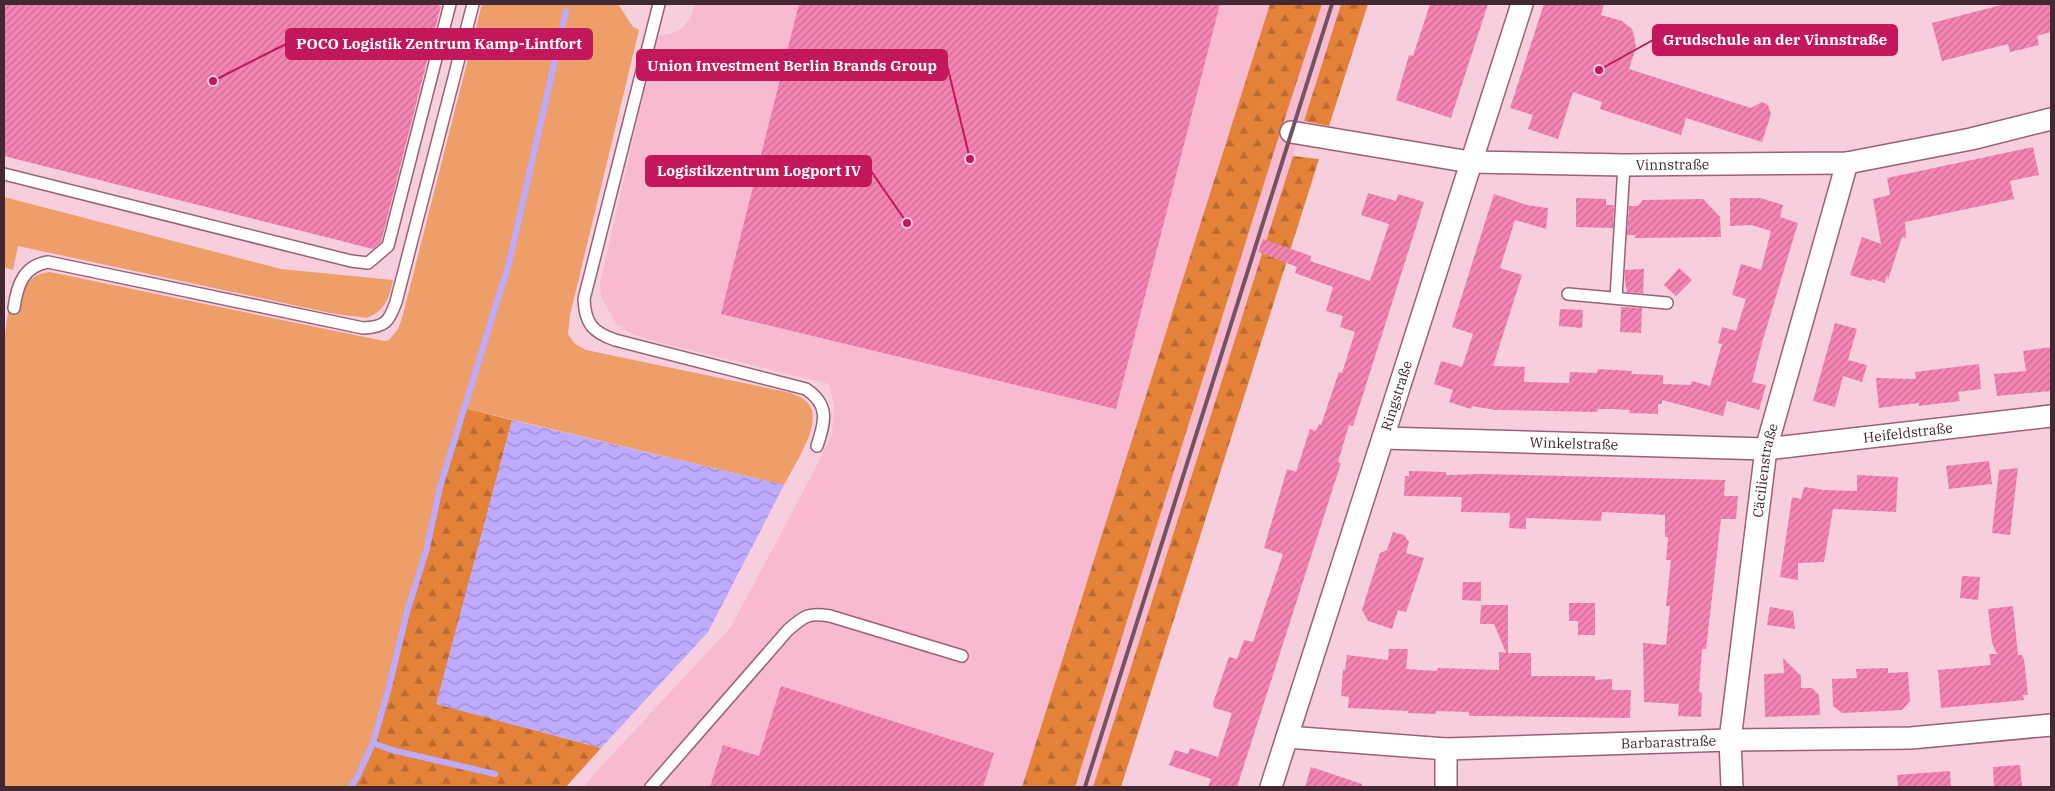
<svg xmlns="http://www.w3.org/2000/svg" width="2055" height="791" font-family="'IBM Plex Serif',serif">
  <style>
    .built { fill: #f7bad1 }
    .green { fill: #ee9e68 }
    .forest { fill: url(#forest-firs) }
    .water { fill: url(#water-waves) }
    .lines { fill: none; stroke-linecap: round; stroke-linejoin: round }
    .stream { stroke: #beabff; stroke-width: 6 }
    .building { fill: url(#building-hatch) }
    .lane-casing { stroke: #9c6078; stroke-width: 14 }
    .street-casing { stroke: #9c6078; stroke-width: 24 }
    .lane { stroke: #fff; stroke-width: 11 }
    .street { stroke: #fff; stroke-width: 21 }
    .rail { stroke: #71545f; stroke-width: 4 }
    .labels { text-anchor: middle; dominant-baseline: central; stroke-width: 4; stroke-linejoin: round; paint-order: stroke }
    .street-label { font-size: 14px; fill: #412832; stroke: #f7cedd }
    .leader { fill: none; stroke: #c2185b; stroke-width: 2 }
    .callout-dot { fill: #c2185b; stroke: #f7cedd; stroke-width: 2 }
    .callout { fill: #c2185b; stroke: #c2185b; stroke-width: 2 }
    .callout-label { font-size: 15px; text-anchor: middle; font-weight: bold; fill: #fff }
  </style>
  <defs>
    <pattern id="forest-firs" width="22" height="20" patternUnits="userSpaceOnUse" patternTransform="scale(1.25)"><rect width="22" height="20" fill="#e48239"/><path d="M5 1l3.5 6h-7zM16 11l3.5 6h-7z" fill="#ba6a31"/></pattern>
    <pattern id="water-waves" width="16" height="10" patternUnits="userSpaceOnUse" patternTransform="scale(1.25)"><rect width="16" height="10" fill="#beabff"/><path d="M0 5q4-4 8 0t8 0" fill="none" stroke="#9c8bcf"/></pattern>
    <pattern id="building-hatch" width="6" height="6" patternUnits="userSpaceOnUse" patternTransform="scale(1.25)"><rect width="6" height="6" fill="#f584b4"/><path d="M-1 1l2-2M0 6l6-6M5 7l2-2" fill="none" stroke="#c86c93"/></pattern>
  </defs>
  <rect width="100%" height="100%" fill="#f7cedd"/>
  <path class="built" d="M695 4H1270L1022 787H584L595 773 731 627 812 475 832 434 834 406 829 384 650 340 630 333 617 325 601 297 600 283 657 36 673 33 683 27 691 17Z
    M1322 4H1341L1093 787H1075L1273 155Z"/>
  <path class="green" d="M482 4H618L633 27 639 30 570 315 568 334 575 344 586 350 791 393C798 396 806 399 810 406 822 425 793 467 784 485L464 408 440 487 427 548 407 612 373 743 358 776 351 787H4V339L10 301 21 303C24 285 30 274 50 272L384 341 389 340 398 329 402 318Z
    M4 197 281 269 393 280C389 298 386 310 367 318L335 314 18 246 13 270 4 267Z"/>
  <path class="forest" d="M1270 4H1322L1273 155 1075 787H1022Z
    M1341 4H1368L1329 126 1304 121Z
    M1293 156 1319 159 1121 787H1093Z
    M464 408 512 420 437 704 601 748 566 787H351L358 776 373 743 407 612 427 548 440 487Z"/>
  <path class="water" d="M512 420 784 485 708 632 601 748 436 704Z"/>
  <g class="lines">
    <path class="stream" d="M373 743 392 750 495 774
      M351 787 358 776 373 743 388 691 407 612 427 548 440 487 509 263 566 11"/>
  </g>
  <path class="building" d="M4 4H432L441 6 381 242 373 249 4 156Z
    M799 4H1220L1116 409 721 314Z
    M1430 4H1488L1451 118 1396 100 1409 55 1413 56Z
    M1544 4H1604L1601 15 1622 21 1632 29 1634 35 1636 47 1629 69 1751 108 1762 102 1768 105 1771 114 1762 142 1686 118 1681 135 1600 109 1602 102 1573 92 1558 139 1528 129 1533 115 1510 108Z
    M2005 4H2051V32L2037 36 2039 45 2010 52 2008 44 1942 61 1932 23Z
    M2033 147 2039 175 2010 181 2014 199 1905 222 1906 238 1902 237 1888 280 1887 275 1885 283 1872 279 1871 281 1850 275 1862 237 1881 244 1873 199 1890 195 1887 178Z
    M1368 193 1396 201 1398 194 1424 202 1353 426 1349 425 1338 462 1341 463 1237 787H1208L1211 779 1169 765 1175 750 1188 754 1190 748 1218 757 1232 713 1214 708 1213 703 1229 657 1237 659 1244 640 1253 642 1283 554 1264 548 1287 469 1296 472 1310 429 1316 431 1319 424 1321 425 1339 372 1342 373 1355 332 1340 327 1343 316 1326 311 1333 287 1295 273 1297 267 1258 252 1263 239 1311 256 1310 261 1370 281 1389 224 1361 215Z
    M1494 194 1527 205 1548 208 1546 229 1515 220 1500 268 1522 275 1493 366 1525 367 1524 382 1569 383 1570 372 1597 373 1598 369 1632 371 1631 374 1663 375V384L1691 385 1692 381 1710 386 1722 344 1718 343 1722 327 1736 331 1746 299 1732 295 1741 264 1761 270 1771 231 1751 225 1730 226V198H1761L1783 205 1780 217 1798 223 1762 343 1752 382 1766 385 1759 410 1727 401 1723 416 1662 400V404H1658V414L1629 413 1630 410 1613 409H1598L1597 412 1495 410 1472 406 1471 409 1449 402 1453 390 1434 384 1441 361 1462 367 1473 334 1452 327Z
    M1576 198 1606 199V205H1614L1613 228 1576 227Z
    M1703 199 1720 217 1721 237 1635 238V235H1627L1629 206H1638L1643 200Z
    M1679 268 1692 280 1676 296 1664 285Z
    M1644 269 1643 293 1627 292 1625 281V270Z
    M1621 307 1642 308 1641 333 1620 332Z
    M1560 309 1583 310 1582 328 1559 326Z
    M1835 323 1857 329 1848 360 1867 365 1862 382 1843 376 1835 407 1813 401Z
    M2051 347V391L1997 396 1994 374 2026 371 2023 351Z
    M1979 364 1981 389 1958 392 1960 401 1919 406V403L1879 408 1876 378 1916 379 1915 372Z
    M1989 461 1992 484 1949 489 1946 466Z
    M2018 468 2010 535 1992 533 1999 470Z
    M1409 471 1446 472V475L1481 474 1725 480 1724 496H1738L1736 519H1721L1706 649H1702L1699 692 1702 693 1701 717 1678 716 1679 704 1644 702 1643 643 1666 645 1670 606H1666L1671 560H1666L1668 537H1665V515L1602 512 1601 521 1526 518V529L1509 528 1510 513 1461 512 1462 497 1404 496 1405 476H1409Z
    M1857 475 1898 477 1896 512 1833 509 1824 562 1798 563V580L1780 577 1792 497 1801 499 1804 487 1824 490 1857 491Z
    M1393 532 1404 535 1409 542 1406 553 1424 558 1406 612 1398 610 1392 629 1368 621 1362 610 1380 553 1387 550Z
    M1962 576 1980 577 1978 600 1960 598Z
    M1463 582H1481V601L1462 600Z
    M1569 603H1595V635H1578V621H1569Z
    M1481 605H1508V653H1531V676H1595V680L1612 679V690H1631L1630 718 1483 716H1469V712L1436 711V714L1408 713V711L1348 708 1349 697 1341 696 1343 670H1345L1347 655 1388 660 1389 649H1408L1406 669 1437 671 1438 668 1499 670V652L1506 653 1494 624H1480Z
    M2013 606 2018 655H2022L2024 659 2028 695H2023L2024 700 1941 708 1938 670 1991 665 1989 654H1997L1992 643 1988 609Z
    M1770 607 1793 611 1795 629 1767 625Z
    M1783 658 1801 676V688H1812L1819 695 1820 715 1765 717 1764 674 1784 673Z
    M1888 668V673L1908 672 1910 701 1902 710 1842 713 1833 706 1832 679 1857 678 1856 669Z
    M781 686 994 753 983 787H710L723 745 759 756Z
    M2020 765 2022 787H1994L1993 767Z
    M1311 767 1362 784V787H1305Z
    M1950 771 1951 787H1898L1897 775Z"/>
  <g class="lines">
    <g class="lane-casing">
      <path id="lane" d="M659 4 584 299C585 323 592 332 615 340L806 389C830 405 825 422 817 446
        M4 174 351 261 368 263 388 246 450 4
        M1568 294 1667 303
        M1616 298 1624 165
        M14 308C17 286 23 266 48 262L363 328C385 327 389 322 396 302L473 4
        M651 787 788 630C804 616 809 612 830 616L962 656"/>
    </g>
    <g class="street-casing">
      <g id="street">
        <path id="s1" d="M1291 132 1470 162 1624 165 1847 163 1971 139 2051 119"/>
        <path id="s2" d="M1383 438 1766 449 2051 416"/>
        <path id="s3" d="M1287 737 1446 749 1730 740 1911 738 2051 725"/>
        <path d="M1446 749V787"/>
        <path id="s4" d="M1271 787 1522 4"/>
        <path id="s5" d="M1732 787 1730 740 1766 449 1847 163"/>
      </g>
    </g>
    <use href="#lane" class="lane"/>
    <use href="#street" class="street"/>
    <path class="rail" d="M1085 787 1332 4"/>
  </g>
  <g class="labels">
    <g class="street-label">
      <text stroke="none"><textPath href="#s1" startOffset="384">Vinnstraße</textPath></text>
      <text stroke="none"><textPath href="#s4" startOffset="411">Ringstraße</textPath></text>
      <text stroke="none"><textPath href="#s2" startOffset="526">Heifeldstraße</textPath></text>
      <text stroke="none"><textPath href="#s2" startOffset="191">Winkelstraße</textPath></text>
      <text stroke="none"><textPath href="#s5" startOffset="319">Cäcilienstraße</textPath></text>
      <text stroke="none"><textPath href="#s3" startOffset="382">Barbarastraße</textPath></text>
    </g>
  </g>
  <path class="leader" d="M1599 70L1653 40M213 81L286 44M970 159L947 65M907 223L871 171"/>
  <g class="callout-dot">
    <circle cx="1599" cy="70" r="5"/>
    <circle cx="213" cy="81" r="5"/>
    <circle cx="970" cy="159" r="5"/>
    <circle cx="907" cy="223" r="5"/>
  </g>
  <g class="callout">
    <rect x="1653" y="25" width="244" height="30" rx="5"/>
    <rect x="286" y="29" width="306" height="30" rx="5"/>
    <rect x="637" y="50" width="310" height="30" rx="5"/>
    <rect x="646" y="156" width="225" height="30" rx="5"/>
  </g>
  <g class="callout-label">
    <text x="1775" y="45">Grudschule an der Vinnstraße</text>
    <text x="439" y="49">POCO Logistik Zentrum Kamp-Lintfort</text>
    <text x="792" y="71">Union Investment Berlin Brands Group</text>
    <text x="759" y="176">Logistikzentrum Logport IV</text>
  </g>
  <rect width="2055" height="791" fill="none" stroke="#412832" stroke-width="10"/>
</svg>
